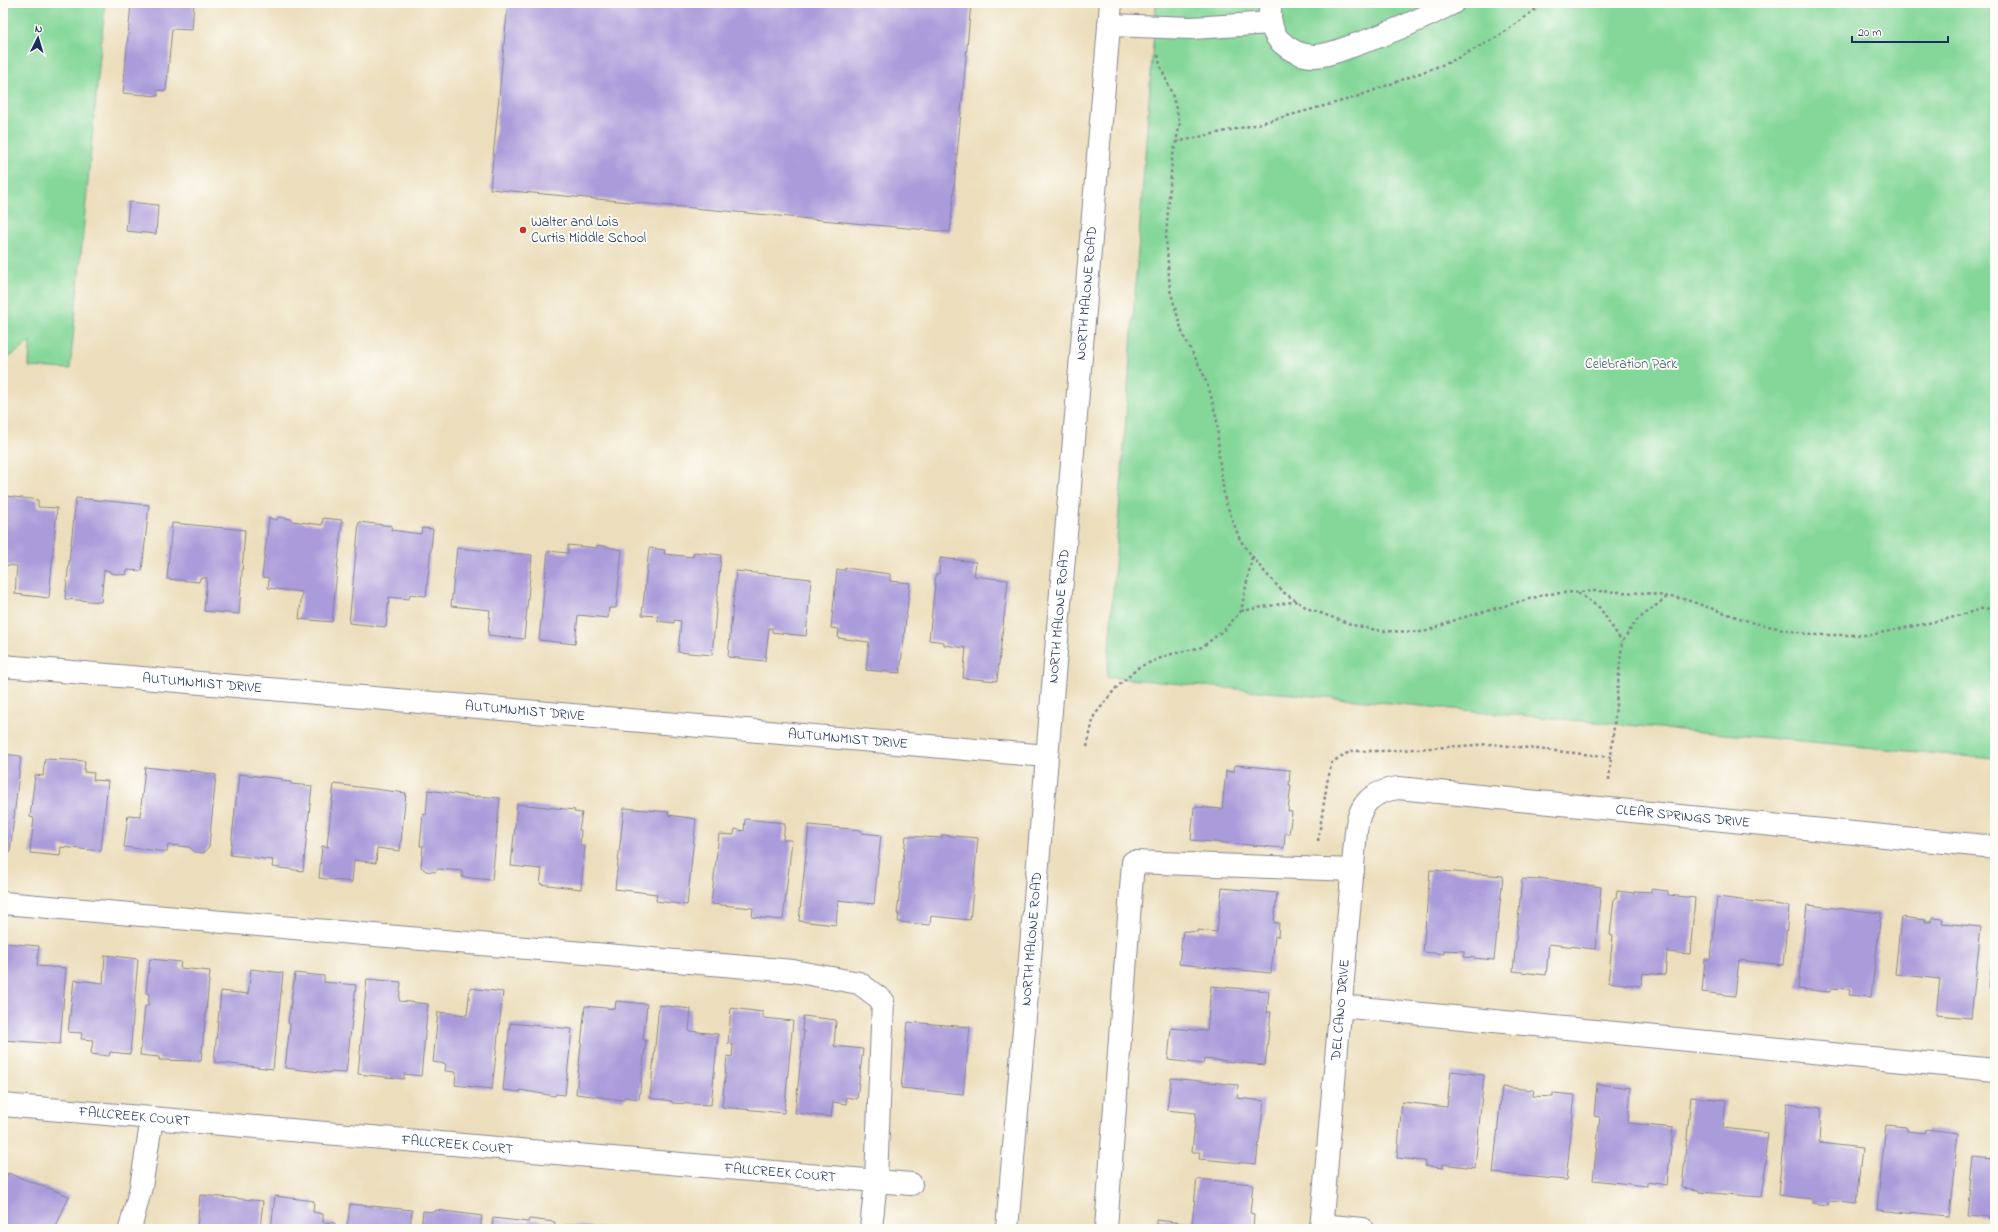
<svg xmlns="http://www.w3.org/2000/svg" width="1998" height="1232" font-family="'Indie Flower',sans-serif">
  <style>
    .green { fill: #84d799; stroke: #50837c }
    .building { fill: #aa9bda }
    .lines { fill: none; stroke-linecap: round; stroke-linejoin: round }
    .minor-casing { stroke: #84868d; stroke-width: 24 }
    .path { stroke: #84868d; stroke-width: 2.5; stroke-dasharray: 3 3; stroke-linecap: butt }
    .minor { stroke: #fff; stroke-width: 22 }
    .poi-dot { fill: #c8321e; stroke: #fdfcf7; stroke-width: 1.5 }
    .labels { text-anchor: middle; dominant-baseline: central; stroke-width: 4; stroke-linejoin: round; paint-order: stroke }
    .poi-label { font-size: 14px; fill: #1b2f5e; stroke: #fdfcf7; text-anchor: start }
    .street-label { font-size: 14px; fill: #1b2f5e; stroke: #fdfcf7 }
    .park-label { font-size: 14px; fill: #3a6170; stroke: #fdfcf7 }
  </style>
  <rect width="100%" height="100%" fill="#fdfcf7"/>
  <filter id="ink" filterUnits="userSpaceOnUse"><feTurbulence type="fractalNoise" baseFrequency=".025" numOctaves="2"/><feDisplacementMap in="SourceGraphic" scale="8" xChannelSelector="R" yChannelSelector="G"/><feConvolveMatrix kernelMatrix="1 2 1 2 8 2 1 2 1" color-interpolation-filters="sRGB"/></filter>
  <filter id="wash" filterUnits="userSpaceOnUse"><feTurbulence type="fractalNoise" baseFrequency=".012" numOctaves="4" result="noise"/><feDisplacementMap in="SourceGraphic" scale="16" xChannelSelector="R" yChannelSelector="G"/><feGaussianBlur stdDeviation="0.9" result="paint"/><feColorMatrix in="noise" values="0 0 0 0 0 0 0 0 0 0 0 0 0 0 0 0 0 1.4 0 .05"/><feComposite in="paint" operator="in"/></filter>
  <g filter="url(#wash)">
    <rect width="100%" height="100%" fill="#ecdebc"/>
    <path class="green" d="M3 3H105L70 369 29 367 30 342 3 362Z
      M1156 3H1995V759L1107 677Z"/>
    <g id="blocks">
      <path class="building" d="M131 3H194L192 30 172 29 166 91 158 90V96L123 93Z
        M508 3H971L950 232 490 189Z
        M129 202 158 205 156 234 126 231Z
        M3 494 7 495 6 496 38 500V507L57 508 49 598 15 594 17 566 3 565Z
        M76 498 149 505 142 571 127 570 126 575 110 573V571L104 570 101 602 65 599Z
        M278 517 292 519V521L322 525 323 518 342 520 332 622 299 619 302 592 268 588 269 578 262 577 269 518 277 520Z
        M359 522 392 526 391 530 421 534 422 528 433 529 426 596 410 594 409 599 389 597 386 627 349 623Z
        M172 523 245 530 239 614 204 611 207 578H200L199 582 167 579Z
        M568 545 597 548V545L622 550 616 608H609L608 618 578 615 575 644 539 640 548 551 568 553Z
        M457 548 532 555 524 639 488 635 490 610 451 606Z
        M649 548 665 550 664 554 693 557 694 552 721 555 712 655 678 652 681 621 674 620V623L658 621V616L642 615Z
        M940 558 976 562 974 576 1008 580 997 681 963 678 966 648 944 645V642L929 640 936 574H939Z
        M845 568 890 574V581L910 583 900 673 866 670 869 642 838 638 839 629 831 628 837 570H845Z
        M736 571 811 579 806 636 772 632V628H769L765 661 728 657Z
        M3 754 21 756 10 852 3 851Z
        M45 759 85 761 84 772 94 773 93 780 108 781 101 851 61 847 60 856 30 853 34 818 30 817 35 775 43 776Z
        M1235 765 1290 770 1289 785H1291L1288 811 1292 812 1289 834 1285 833 1284 848 1191 840 1194 807 1222 809 1226 771 1234 772Z
        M145 767 190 772V770L216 775 209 846 204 853 195 852 189 847 168 845 167 852 124 847 128 815 140 816Z
        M239 774 282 779V781L291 782V784L312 786 303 871 272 867 273 860 230 855Z
        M334 784 406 793 400 851 377 848 376 863 354 860 352 882 319 878 322 846 329 847 327 845Z
        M428 790 476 797V796L500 798 492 880 462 877V871L438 869 435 872 426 871 421 867 423 846H420L423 814 426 815Z
        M517 804 575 810 574 812 582 813 579 830H581L580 846H585L581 889 540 884 542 869 511 866Z
        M624 808 669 812 668 815 696 819 687 905 656 901 657 894 615 889Z
        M745 819 785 823 783 840H792L783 920 752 917 753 908 711 904 719 834 734 835 735 829 744 831Z
        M809 825 861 830V833L881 835 874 904 838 900 836 925 799 921Z
        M942 835 978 838 970 920 931 916 930 925 898 922 899 914H897L906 836 942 838Z
        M1430 870 1503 876 1494 960 1464 957V951L1444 950V954L1423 952Z
        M1539 878 1601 887 1595 949 1549 944 1546 975 1513 971 1522 879 1539 880Z
        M1222 888 1277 893 1274 923H1279L1278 937 1275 936 1271 973 1179 964 1183 931 1198 932V930L1217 932Z
        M1651 889 1668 891V895L1695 898 1690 954 1667 952 1665 975 1643 973 1641 986 1608 982 1613 936 1610 935 1614 898H1616L1617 891 1634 893 1635 891 1651 892Z
        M1717 897 1789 906 1783 965 1739 960 1735 996 1702 992 1705 959H1711Z
        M1807 905 1881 913 1871 997 1849 995 1850 989 1831 988 1830 992 1798 989Z
        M1901 917 1925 920 1924 922H1931L1932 918 1943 919 1942 923 1981 927 1971 1018 1936 1015 1940 979 1895 974Z
        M3 943 39 946 37 966 66 968 60 1044 3 1040Z
        M1994 944H1995V989L1989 988Z
        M105 955 138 959 130 1054 110 1052 109 1056 91 1054 93 1040 81 1039 82 1033 68 1032 74 980 103 983Z
        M150 959 181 962 180 968 210 971 201 1061 159 1060V1057L140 1055 145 1006H148L149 994 146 993Z
        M251 969 283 973 273 1069 214 1062 221 991 248 994Z
        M295 973 324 976V982L356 985 346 1073 329 1072V1073L285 1068 290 1024 288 1023Z
        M367 979 401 982 399 1001 428 1004 421 1076 404 1074V1079L358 1074Z
        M1211 986 1269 991 1267 1012H1271L1265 1065 1204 1059 1203 1064 1168 1060 1171 1028 1207 1031Z
        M470 988 503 992 492 1089 455 1085 456 1072 445 1071 446 1064 433 1062 438 1012 467 1015Z
        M616 1001 647 1004 643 1040H646L644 1056 639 1099 624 1097V1100L576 1094 585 1006 615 1009Z
        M659 1005 691 1009 689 1031 718 1034 711 1105 672 1103V1101L650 1098Z
        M731 1008 763 1012V1018L793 1021 784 1113 722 1107 727 1056 732 1057 733 1045 728 1044Z
        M803 1016 836 1020 834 1046 863 1049 857 1099 846 1097V1104L833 1102 831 1117 795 1113 804 1031H802Z
        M908 1022 970 1027 963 1094 901 1088Z
        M510 1023 572 1029 565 1095 556 1094 555 1096 520 1090V1092L503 1090Z
        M1451 1071 1484 1075 1475 1168 1442 1164V1168L1425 1166V1161L1397 1158 1402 1102 1447 1107Z
        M1171 1078 1238 1085 1237 1098 1264 1101 1256 1164 1199 1159 1200 1152H1192L1196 1113 1167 1110Z
        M1597 1084 1631 1088 1628 1123 1673 1128 1667 1185 1647 1182V1186L1593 1180 1600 1117 1594 1116Z
        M1502 1087 1534 1090 1533 1096 1553 1097V1093L1575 1095 1566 1180 1493 1173Z
        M1691 1097 1726 1100 1723 1128 1768 1133 1765 1156 1767 1157 1761 1197 1699 1192V1190L1682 1188Z
        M1787 1104 1821 1108 1819 1143 1862 1148 1856 1204 1829 1201 1828 1205 1812 1203V1199L1778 1195Z
        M1886 1125 1907 1127V1131L1925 1133 1926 1129 1958 1133 1949 1216 1877 1209Z
        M1973 1158 1995 1160V1221L1989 1220 1990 1217 1967 1215Z
        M8 1173 69 1196 55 1229H3V1186Z
        M1197 1179 1253 1184 1250 1213 1254 1214 1253 1229H1156V1220L1192 1224Z
        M200 1195 263 1201 260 1229H197Z
        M275 1196 314 1201 313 1212 323 1214V1222L335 1223 334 1229H271Z
        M350 1204 412 1210 410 1229H347Z
        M436 1210 482 1216 480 1229H421L423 1211 435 1212Z
        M493 1218 528 1222 529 1219 555 1222 554 1229H492Z
        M566 1225 608 1228 607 1229H565Z"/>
    </g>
  </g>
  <g filter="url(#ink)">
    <use href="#blocks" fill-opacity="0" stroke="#84868d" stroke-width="1"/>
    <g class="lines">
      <g class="minor-casing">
        <g id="minor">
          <path d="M1271 3C1268 15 1271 31 1279 40 1289 50 1300 56 1314 56 1326 56 1338 51 1349 47 1385 35 1419 21 1453 3"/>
          <path d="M1109 25 1192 28 1271 23"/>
          <path id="s1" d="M3 666 1047 756"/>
          <path d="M3 903 793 971 859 983 883 1001 876 1180 871 1229"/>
          <path d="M1340 1006 1995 1070"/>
          <path id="s2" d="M3 1105 911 1184"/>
          <path d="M1321 1225 1362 1229"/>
          <path d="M130 1229 141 1187 152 1118"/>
          <path id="s3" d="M1007 1229 1111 3"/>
          <path d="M1106 1229 1133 862 1353 870"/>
          <path id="s4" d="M1321 1229 1356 831C1359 804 1371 792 1398 788L1995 847"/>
        </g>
      </g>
      <path class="path" d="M1158 55 1160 65 1172 94 1180 123 1172 160 1166 237 1170 290 1183 335 1202 371 1210 392 1217 420 1219 458 1225 500 1240 540 1262 569 1283 592 1307 608 1353 625 1381 631 1424 632 1458 619 1547 594 1593 591 1645 593 1684 599 1754 623 1812 635H1871L1947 619 1981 609 1995 608
        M1176 142 1254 125 1353 98 1450 62 1499 36 1544 3
        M1578 593 1600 608 1622 642
        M1241 611 1297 601
        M1087 747 1094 716 1115 689 1139 667 1168 655 1202 647 1224 630 1241 611 1252 557
        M1609 780 1611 757
        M1318 841 1327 783 1332 762 1351 751H1385L1491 744 1611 757 1622 642 1636 621 1667 597"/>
      <use href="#minor" class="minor"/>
    </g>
  </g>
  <circle class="poi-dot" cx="523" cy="230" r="4"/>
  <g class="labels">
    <g class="poi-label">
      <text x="531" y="222">Walter and Lois<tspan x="531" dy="16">Curtis Middle School</tspan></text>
    </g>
    <g class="street-label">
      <text stroke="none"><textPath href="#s3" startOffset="939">NORTH MALONE ROAD</textPath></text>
      <text stroke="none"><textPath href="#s3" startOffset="615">NORTH MALONE ROAD</textPath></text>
      <text stroke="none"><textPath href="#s1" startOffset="200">AUTUMNMIST DRIVE</textPath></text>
      <text stroke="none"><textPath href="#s1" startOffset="524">AUTUMNMIST DRIVE</textPath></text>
      <text stroke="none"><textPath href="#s1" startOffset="848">AUTUMNMIST DRIVE</textPath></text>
      <text stroke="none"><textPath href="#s4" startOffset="752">CLEAR SPRINGS DRIVE</textPath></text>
      <text stroke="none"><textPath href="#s3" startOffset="291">NORTH MALONE ROAD</textPath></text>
      <text stroke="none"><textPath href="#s4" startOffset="220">DEL CANO DRIVE</textPath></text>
      <text stroke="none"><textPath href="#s2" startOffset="132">FALLCREEK COURT</textPath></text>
      <text stroke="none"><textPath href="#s2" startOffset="456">FALLCREEK COURT</textPath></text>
      <text stroke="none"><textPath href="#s2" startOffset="780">FALLCREEK COURT</textPath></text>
    </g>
    <g class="park-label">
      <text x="1631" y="364">Celebration Park</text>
    </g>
  </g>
  <rect width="1998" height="1232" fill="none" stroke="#fdfcf7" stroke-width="16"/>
  <g transform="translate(38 38) rotate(5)" stroke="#fdfcf7" stroke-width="3" paint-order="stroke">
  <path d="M0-3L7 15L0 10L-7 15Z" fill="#1b2f5e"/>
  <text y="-6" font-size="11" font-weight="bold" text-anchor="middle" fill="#1b2f5e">N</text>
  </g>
  <path d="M1852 36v6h96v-6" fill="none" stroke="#1b2f5e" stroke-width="2"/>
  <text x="1858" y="36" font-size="12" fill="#1b2f5e" stroke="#fdfcf7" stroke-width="3" paint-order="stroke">20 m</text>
</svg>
